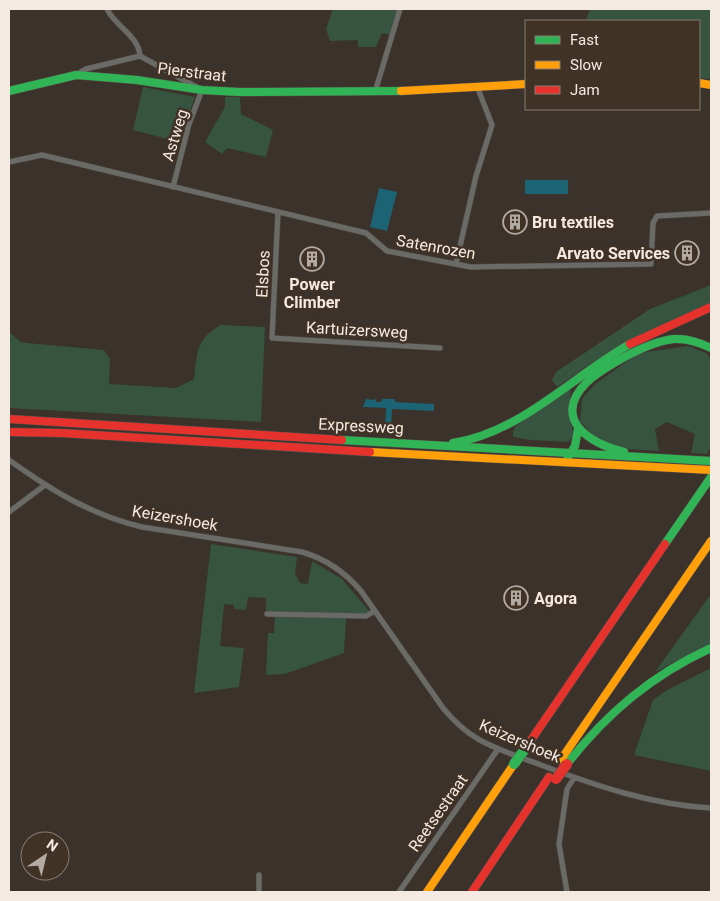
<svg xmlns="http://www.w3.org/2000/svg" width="720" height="901" font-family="Roboto,sans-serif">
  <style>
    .green { fill: #375440 }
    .water { fill: #1c6374 }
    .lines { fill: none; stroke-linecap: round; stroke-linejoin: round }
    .street-casing { stroke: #564f4a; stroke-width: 6 }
    .fast-casing { stroke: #564f4a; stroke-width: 9 }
    .slow-casing { stroke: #564f4a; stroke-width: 9 }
    .jam-casing { stroke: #564f4a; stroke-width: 9 }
    .street { stroke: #6a6a67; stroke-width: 5 }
    .fast { stroke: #30b455; stroke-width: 8 }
    .slow { stroke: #ff9f0a; stroke-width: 8 }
    .jam { stroke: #e5322d; stroke-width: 8 }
    .fast-bridge-casing { stroke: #564f4a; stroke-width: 11; stroke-linecap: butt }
    .jam-bridge-casing { stroke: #564f4a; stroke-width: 11; stroke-linecap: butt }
    .fast-bridge { stroke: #30b455; stroke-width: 10 }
    .jam-bridge { stroke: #e5322d; stroke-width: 10 }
    .labels { text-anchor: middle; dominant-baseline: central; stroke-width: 5; stroke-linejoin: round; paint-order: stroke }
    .street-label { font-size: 16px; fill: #f4eae2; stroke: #403225 }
    .poi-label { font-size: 16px; font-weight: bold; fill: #f4eae2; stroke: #403225; text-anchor: start }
  </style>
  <rect width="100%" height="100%" fill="#3a322b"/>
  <path class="green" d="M333 9H398L390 35 382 33 376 47H358V40L330 41 326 29Z
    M590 9H711V79L699 78V21H586Z
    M143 87 195 97 179 142 133 130Z
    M225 97H240L241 114 273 130 266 157 227 148 222 154 205 142 225 107Z
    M711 285V303L590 364 557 387 552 380 556 372 650 309Z
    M221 325 265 327 261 422 9 408V332L21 342 27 343 104 350 110 359 109 384 176 388 194 379C197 354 196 338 221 325Z
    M688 346 706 353 711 359V447L707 454 691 453 695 434 667 422 655 429 659 451 628 449 596 439 580 421 582 399 595 384 639 353Z
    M571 388 568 414 574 435 568 442 531 440 513 437V431L516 426Z
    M211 544 297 557 295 574 300 583 308 584 312 561 342 579 370 612 357 615 266 612V598L248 597 246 610 234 609V605L224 604 220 646 244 648 239 687 194 693Z
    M711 594V643L655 672Z
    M275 616 346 618 344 653 285 674 266 675 268 633H274Z
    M711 668V771L634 755 653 700 667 690Z"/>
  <path class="water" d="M525 180H568V194H525Z
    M379 188 397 192 387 231 370 227Z
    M376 397V402H381L382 399H395V402L434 404V411L392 409 391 428H385L386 408 363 407 366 399 375 400Z"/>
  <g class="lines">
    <g class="street-casing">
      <path id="street" d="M107 9C115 26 139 36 140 56
        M76 75 86 69 140 56 202 90 189 124 173 187
        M375 92 400 9
        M9 162 42 155 366 233 387 251 471 267 651 264 653 223 657 216 711 213
        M278 212 272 338 440 348
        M456 264 476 176 492 125 477 86
        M9 460C51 490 91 515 142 527L302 552C326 559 345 572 361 591L443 708C453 720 464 731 478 739 497 750 520 757 541 765 596 786 653 805 711 808
        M9 512 45 485
        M267 614 366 616 375 611
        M259 892V875
        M399 892 498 749
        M567 892 559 844 567 789 574 778"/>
    </g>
    <g class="fast-casing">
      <path id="fast" d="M9 91 76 75 137 80 202 90 239 92 401 91
        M342 440 711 461
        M453 443C522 432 571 377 630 344
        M624 452C590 444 551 419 586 383 596 373 609 366 621 359 637 350 656 341 674 339 688 338 699 342 711 348
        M567 459 575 446 578 429
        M665 544 711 477
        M567 764C607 713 652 675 711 648"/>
    </g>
    <g class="slow-casing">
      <path id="slow" d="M699 83 711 85
        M401 91 526 84
        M370 452 711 470
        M560 761 711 541
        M427 892 514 764"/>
    </g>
    <g class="jam-casing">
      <path id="jam" d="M630 344 711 307
        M9 419 342 440
        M9 432 61 433 370 452
        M525 749 665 544
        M472 892 549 777"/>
    </g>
    <use href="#street" class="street"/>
    <use href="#fast" class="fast"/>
    <use href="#slow" class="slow"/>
    <use href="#jam" class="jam"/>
    <g class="fast-bridge-casing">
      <path id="fast-bridge" d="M514 764 525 749"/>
    </g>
    <g class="jam-bridge-casing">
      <path id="jam-bridge" d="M556 779 567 764"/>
    </g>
    <use href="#fast-bridge" class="fast-bridge"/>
    <use href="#jam-bridge" class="jam-bridge"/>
  </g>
  <defs>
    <g id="building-ring" transform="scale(1.25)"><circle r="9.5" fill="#403225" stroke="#b3aaa2" stroke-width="1.5"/><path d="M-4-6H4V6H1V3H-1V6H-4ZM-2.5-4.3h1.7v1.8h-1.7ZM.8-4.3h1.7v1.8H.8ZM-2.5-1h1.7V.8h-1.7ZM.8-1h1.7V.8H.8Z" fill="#b3aaa2"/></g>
  </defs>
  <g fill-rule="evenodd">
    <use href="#building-ring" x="515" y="222"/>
    <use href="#building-ring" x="687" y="253"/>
    <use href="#building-ring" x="312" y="259"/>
    <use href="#building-ring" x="516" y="598"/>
  </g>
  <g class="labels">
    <g class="street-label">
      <text transform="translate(192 72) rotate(7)">Pierstraat</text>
      <text transform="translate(175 135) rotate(-73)">Astweg</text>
      <text transform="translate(436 247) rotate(10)">Satenrozen</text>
      <text transform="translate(263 274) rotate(-87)">Elsbos</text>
      <text transform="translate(357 330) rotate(3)">Kartuizersweg</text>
      <text transform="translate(361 426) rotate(3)">Expressweg</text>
      <text transform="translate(175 518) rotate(10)">Keizershoek</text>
      <text transform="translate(520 741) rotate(23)">Keizershoek</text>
      <text transform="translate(438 813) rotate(-55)">Reetsestraat</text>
    </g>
    <g class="poi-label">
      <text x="532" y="222">Bru textiles</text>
      <text x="670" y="253" text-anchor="end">Arvato Services</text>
      <text x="312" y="284" text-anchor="middle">Power<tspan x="312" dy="18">Climber</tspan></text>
      <text x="534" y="598">Agora</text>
    </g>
  </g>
  <rect width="720" height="901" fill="none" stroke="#f4eae2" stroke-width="20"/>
  <rect x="525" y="20" width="175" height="90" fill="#403225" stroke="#887c71"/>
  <rect x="535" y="36" width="25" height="8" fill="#30b455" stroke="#887c71"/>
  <text x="570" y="45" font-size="15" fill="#f4eae2">Fast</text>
  <rect x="535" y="61" width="25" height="8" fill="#ff9f0a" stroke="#887c71"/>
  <text x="570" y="70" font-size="15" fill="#f4eae2">Slow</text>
  <rect x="535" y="86" width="25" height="8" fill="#e5322d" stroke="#887c71"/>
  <text x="570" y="95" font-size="15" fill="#f4eae2">Jam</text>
  <g transform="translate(45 856) rotate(35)"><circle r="24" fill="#403225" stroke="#887c71"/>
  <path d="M0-4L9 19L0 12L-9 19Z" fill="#b3aaa2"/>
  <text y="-8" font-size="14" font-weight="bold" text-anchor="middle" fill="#f4eae2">N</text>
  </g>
</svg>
